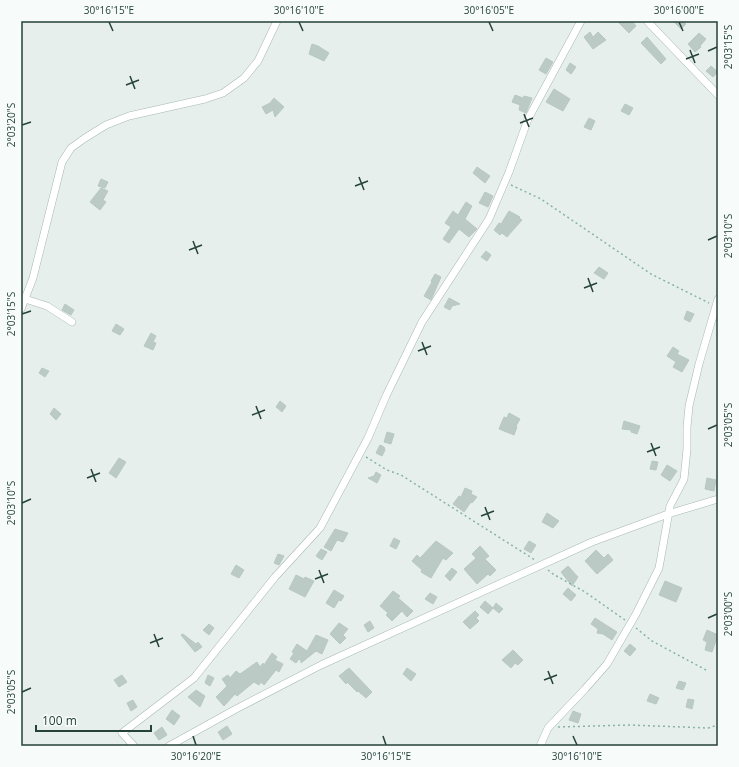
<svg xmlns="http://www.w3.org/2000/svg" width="739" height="767" font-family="'Open Sans',sans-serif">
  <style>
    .building { fill: #bbcac4; stroke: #b8c9c2 }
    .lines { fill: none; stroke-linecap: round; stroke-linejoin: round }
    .street-casing { stroke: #a8b8b2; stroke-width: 8 }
    .path { stroke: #86b3a5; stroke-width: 1.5; stroke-dasharray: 2 3; stroke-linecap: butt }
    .street { stroke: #fff; stroke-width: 7 }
    .ticks { fill: none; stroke: #24423a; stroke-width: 1.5 }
    .neatline { fill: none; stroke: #24423a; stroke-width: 1.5 }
    .ticks-label { font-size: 10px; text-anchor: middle; fill: #24423a }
  </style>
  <rect width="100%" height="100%" fill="#e6efeb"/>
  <path class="building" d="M617 21H632L636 26 629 33Z
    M673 21H683L686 24 681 29Z
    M590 32 593 37 598 32 606 40 593 49 584 37Z
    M699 33 706 39 700 46 701 47 695 52 688 44Z
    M647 37 666 59 661 64 641 43Z
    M312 44 318 46 329 53 324 61 309 54Z
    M546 58 553 62 546 74 539 70Z
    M570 63 576 67 571 74 566 70Z
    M711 66 718 72 713 77 706 71Z
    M554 89 570 99 563 111 546 102Z
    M515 95 523 98 524 96 532 98 526 113 519 110 520 105 512 102Z
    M274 98 284 107 275 117 273 110 266 114 262 107 270 103Z
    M625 104 633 108 629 115 621 111Z
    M589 118 595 121 591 130 584 127Z
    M477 167 490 176 485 183 473 173Z
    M101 179 108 182 105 188 98 186Z
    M101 188 108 191 103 200 106 202 100 210 90 202Z
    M485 192 493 196 488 207 479 203Z
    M466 202 472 206 465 219 477 229 469 237 459 229 449 243 443 239 451 227 445 223 453 211 458 215Z
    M509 211 520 217 519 218 522 220 507 237 502 233 500 235 494 230 499 223 501 224Z
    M486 251 491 255 487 261 481 257Z
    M599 267 608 273 604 279 594 273Z
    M435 274 441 277 431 300 424 296 432 282 431 281Z
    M449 298 460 304 452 306 450 310 444 307Z
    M65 304 74 310 71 315 62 310Z
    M687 311 694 314 690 322 684 319Z
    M116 324 124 329 120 335 112 331Z
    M151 333 156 336 153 342 156 343 153 350 144 346Z
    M673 347 679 351 677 354 689 360 682 372 673 367 676 362 667 356Z
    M42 368 49 371 45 377 39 373Z
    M280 401 286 406 282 412 276 407Z
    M54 408 61 414 56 420 50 414Z
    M509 413 520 419 516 426 517 427 514 435 499 429 504 417 507 418Z
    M624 421 640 426 637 434 631 432V430L622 429Z
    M387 432 394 434 391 444 384 442Z
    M380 445 384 447 385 450 382 456 376 453Z
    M119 458 126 462 116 478 109 473Z
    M652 461 658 462 656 470 650 469Z
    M667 465 677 471 670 481 661 475Z
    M376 472 381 475 377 483 368 478 374 476Z
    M707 478 716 480 714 491 705 489Z
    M465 488 472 491 471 494 477 497 472 503 471 502 464 512 453 504 459 496 461 497Z
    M547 513 559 521 553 528 542 522Z
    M335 529 348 533 343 542 337 540 331 551 324 547Z
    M394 538 400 541 396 549 390 546Z
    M436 541 453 553 446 560 443 558 431 578 421 572 422 570 412 561 417 555 420 558Z
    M529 541 536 545 531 553 524 549Z
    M480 546 489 556 485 559 496 570 490 576 488 574 477 584 464 569 476 558 472 554Z
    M321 549 327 552 322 560 316 556Z
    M596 550 604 558 608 554 613 560 597 574 585 561Z
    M278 554 284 556 279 565 274 563Z
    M236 565 244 570 239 578 231 574Z
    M568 566 578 577 572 586 561 572Z
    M452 568 457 572 450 581 445 576Z
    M296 575 304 579 305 577 314 581 305 597 289 589Z
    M665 581 682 588 676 602 659 595Z
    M568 588 576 595 571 601 563 594Z
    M334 590 344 596 341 601 339 600 334 608 326 603Z
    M393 591 400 596 398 598 413 611 407 617 402 611 392 621 386 615 388 613 380 606Z
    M430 593 437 597 433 604 425 599Z
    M485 601 493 608 488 614 480 607Z
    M496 603 503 609 499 613 493 608Z
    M475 611 479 615 476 618 479 621 470 629 463 622Z
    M595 618 617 632 612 640 603 634 597 633 598 629 591 624Z
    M370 621 374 628 368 632 364 625Z
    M339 623 348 629 343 635 346 638 340 644 330 634Z
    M209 624 214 628 209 635 203 630Z
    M707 630 718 635 712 652 705 650 707 642 703 640Z
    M183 634 196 644 198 642 202 647 195 652 181 635Z
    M316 635 328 640 322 654 316 651 301 663V661L299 659 296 663 290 659 294 653 292 652 297 644 307 651Z
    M630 644 636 649 630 656 624 651Z
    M513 650 523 660 518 665 515 663 511 668 502 660Z
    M272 653 277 657 275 660 283 664 279 672 276 670 264 685 261 682 259 685 254 682 237 696 235 694 224 706 216 697 227 686 222 679 228 675 230 678 236 671 240 674 257 662 260 667 263 663 264 665Z
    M349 668 372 692 366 698 358 691 357 692 347 682 346 684 339 676Z
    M407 668 416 674 411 681 403 674Z
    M122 675 127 682 119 687 114 680Z
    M208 675 214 678 210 686 205 683Z
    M679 681 686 683 683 690 676 688Z
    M196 690 205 696 200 707 188 697Z
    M650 694 659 698 656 704 647 701Z
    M688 699 694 700 692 709 686 707Z
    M133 700 137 707 131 711 127 703Z
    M172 710 180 716 174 725 166 719Z
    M573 711 581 714 578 723 569 720Z
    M227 726 232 734 223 740 218 732Z
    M162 727 167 735 159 740 154 733Z"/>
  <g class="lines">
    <g class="street-casing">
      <path id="street" d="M647 21 718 95
        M25 299 47 306 72 322
        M21 309 33 278 62 162 71 148 85 138 106 125 129 116 205 99 223 93 244 78 258 61 277 21
        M134 746 122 733 194 678 275 577 320 528 368 438 386 396 422 322 489 219 509 172 528 119 581 21
        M169 746 236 709 321 665 592 542 668 514 718 499
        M540 746 548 728 585 689 607 664 636 614 659 568 670 506 684 479 687 449V427L689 406 699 364 718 299"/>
    </g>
    <path class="path" d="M511 185 541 199 651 274 709 303
      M366 457 387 470 401 475 535 560
      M548 570 553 574 585 592 625 620
      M636 628 652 641 706 670
      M558 727 630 725 708 728 718 725"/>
    <use href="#street" class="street"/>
  </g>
  <path class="ticks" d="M109 22 113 31M299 22 303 31M489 22 493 31M679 22 683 31M690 50 695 63M708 51 717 47M686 59 699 54M130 76 135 89M126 85 139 80M524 114 529 127M520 123 533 118M22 125 31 122M359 177 364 190M355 186 368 181M708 240 717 236M193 241 198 254M189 250 202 245M588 278 593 292M584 288 597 283M22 314 31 311M422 342 427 355M418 351 431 346M256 406 261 419M252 415 265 410M708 429 717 425M651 443 656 456M647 452 660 447M91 469 96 482M87 478 100 473M22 503 31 499M485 507 490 520M481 516 494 511M319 570 324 583M315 579 328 574M708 618 717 614M154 634 159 647M150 643 163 638M548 671 553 684M544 680 557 675M22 692 31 688M193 736 196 745M383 736 386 745M573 736 577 745"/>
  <rect width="739" height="767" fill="none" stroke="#f7fbf9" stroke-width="44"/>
  <path d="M36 725v6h115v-6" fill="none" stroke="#24423a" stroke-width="2"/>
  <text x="42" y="725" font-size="12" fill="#24423a" stroke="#f7fbf9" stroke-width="3" paint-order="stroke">100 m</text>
  <rect x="22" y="22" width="695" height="723" class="neatline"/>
  <g class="ticks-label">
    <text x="109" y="14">30°16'15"E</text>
    <text x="299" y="14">30°16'10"E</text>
    <text x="489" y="14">30°16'05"E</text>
    <text x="679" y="14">30°16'00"E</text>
    <text transform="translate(728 47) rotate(-90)" y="4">2°03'15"S</text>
    <text transform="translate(11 125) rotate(-90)" y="4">2°03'20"S</text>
    <text transform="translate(728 236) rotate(-90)" y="4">2°03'10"S</text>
    <text transform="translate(11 314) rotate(-90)" y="4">2°03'15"S</text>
    <text transform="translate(728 425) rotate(-90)" y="4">2°03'05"S</text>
    <text transform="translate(11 503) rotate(-90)" y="4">2°03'10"S</text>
    <text transform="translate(728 614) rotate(-90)" y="4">2°03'00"S</text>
    <text transform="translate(11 692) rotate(-90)" y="4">2°03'05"S</text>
    <text x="196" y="760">30°16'20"E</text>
    <text x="386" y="760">30°16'15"E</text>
    <text x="577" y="760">30°16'10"E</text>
  </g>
</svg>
